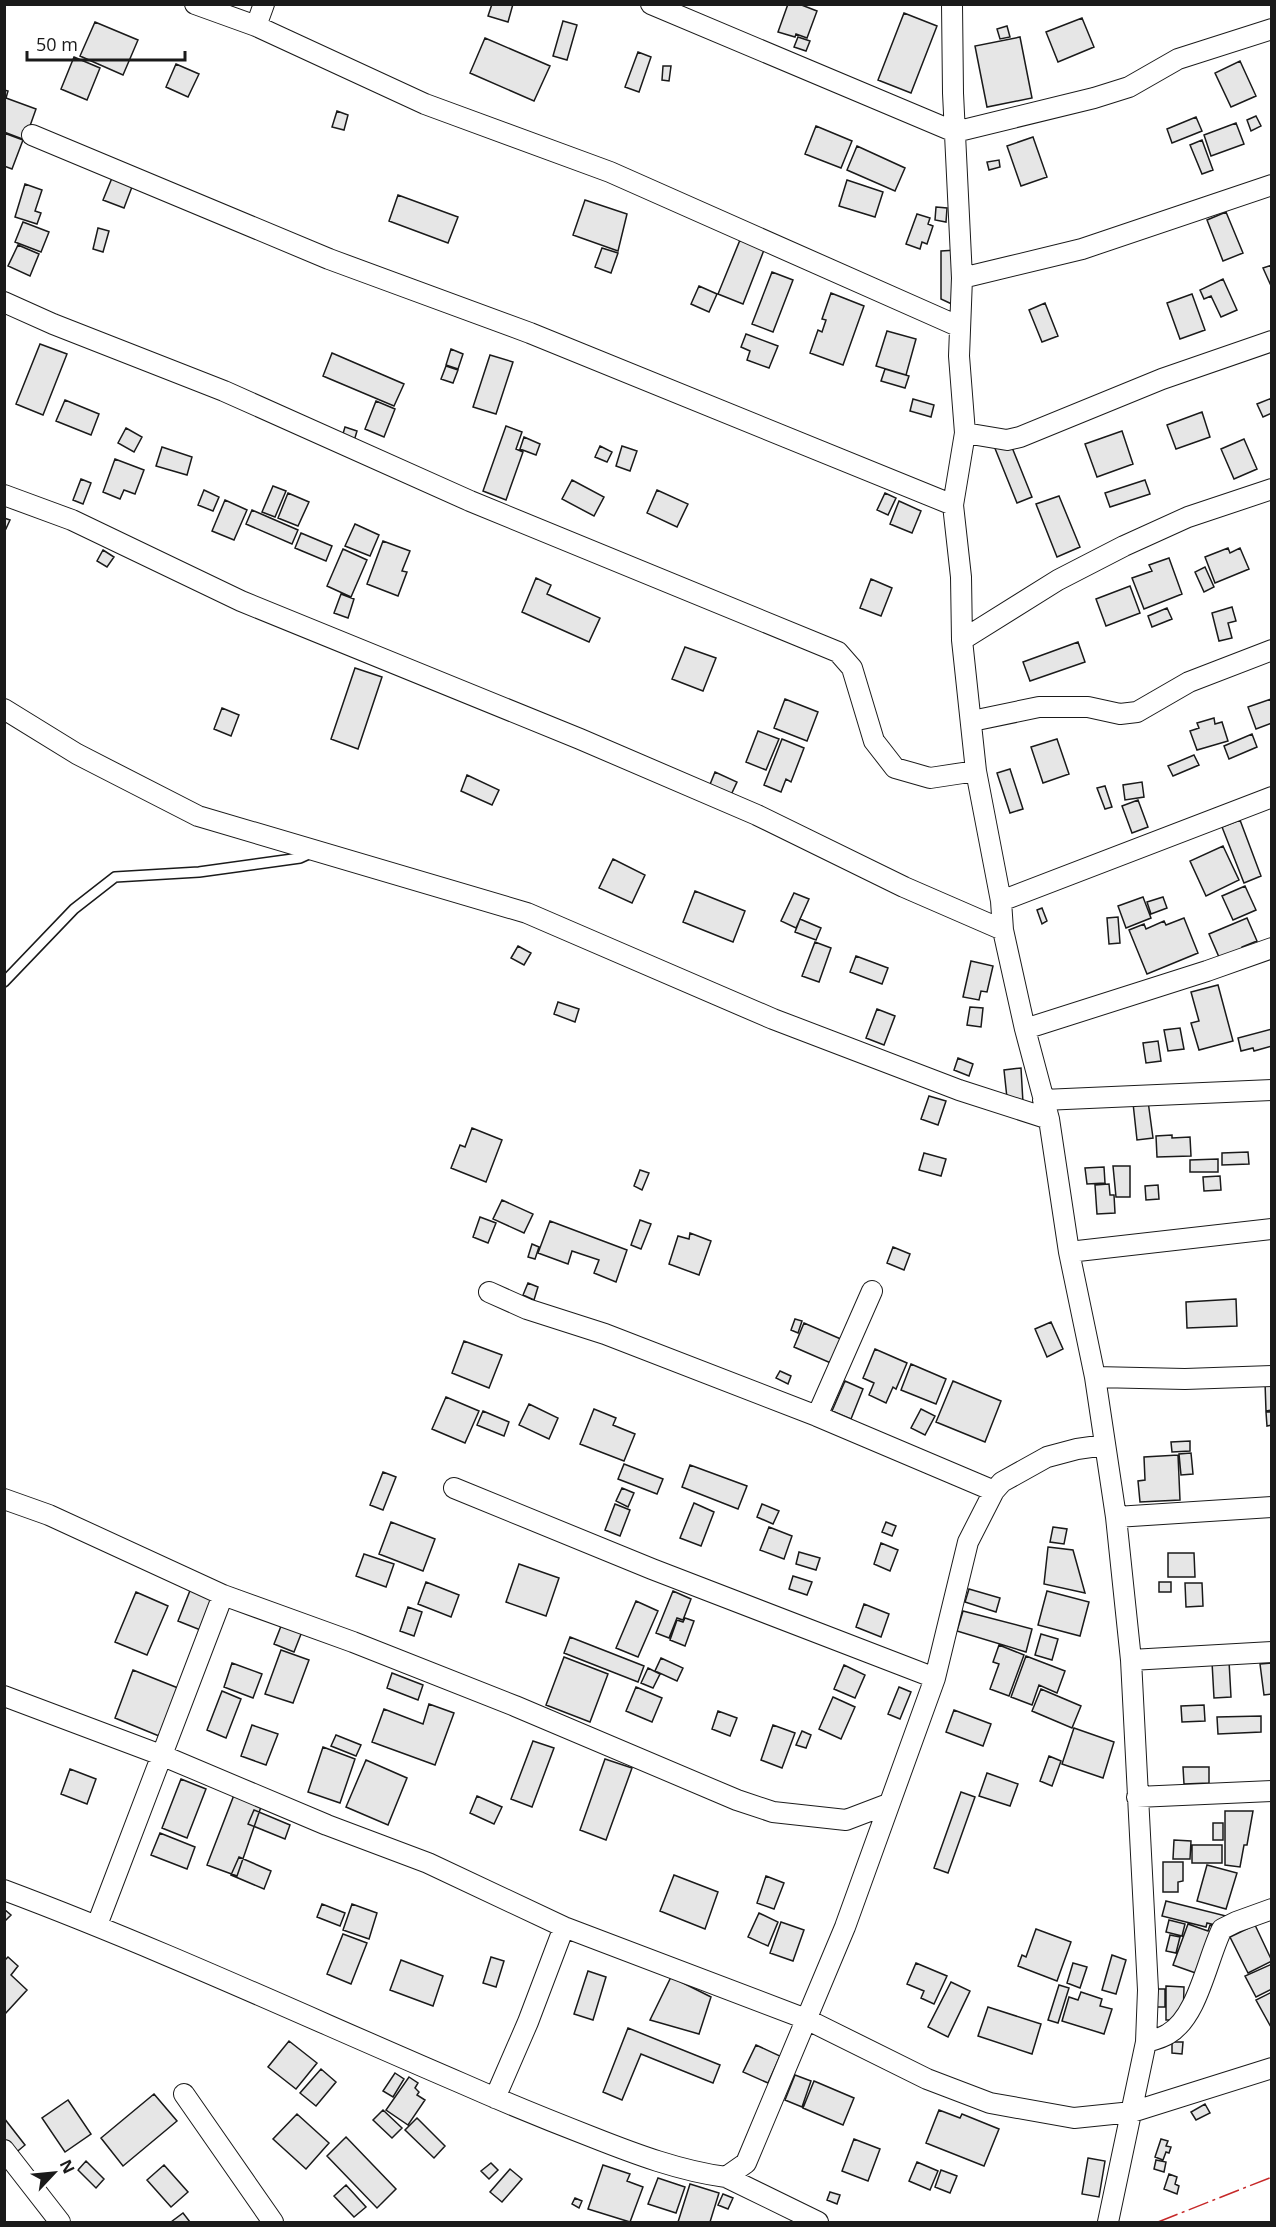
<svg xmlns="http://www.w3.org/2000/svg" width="1276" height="2227" font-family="'Open Sans',sans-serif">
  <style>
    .building { fill: #e6e6e6; stroke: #1a1a1a; stroke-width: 1.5 }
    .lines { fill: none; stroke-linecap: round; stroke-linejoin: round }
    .lane-casing { stroke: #1a1a1a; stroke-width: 12 }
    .street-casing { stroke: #1a1a1a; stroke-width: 22 }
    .lane { stroke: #fff; stroke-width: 9 }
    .street { stroke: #fff; stroke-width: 20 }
    .power { stroke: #c62828; stroke-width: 1.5; stroke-dasharray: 21 4.5 3 4.5; stroke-linecap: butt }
  </style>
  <rect width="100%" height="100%" fill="#fff"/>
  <path class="building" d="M492 4H513L508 22 488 16Z
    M788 4H799L817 11 807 38 796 34 795 37 778 32Z
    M904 13 937 26 911 93 878 80Z
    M1082 18 1094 47 1058 62 1046 32Z
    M563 21 577 25 567 60 553 56Z
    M95 22 138 40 123 75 80 56Z
    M1007 26 1010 37 1000 39 997 29Z
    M798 37 810 41 806 51 794 47Z
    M1020 37 1032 98 987 107 975 46Z
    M485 38 550 66 534 101 470 73Z
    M638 52 651 57 639 92 625 87Z
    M74 57 100 68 87 100 61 89Z
    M1240 61 1256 96 1231 107 1215 73Z
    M176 64 199 74 188 97 166 87Z
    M663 66H671L669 81 662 80Z
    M4 90 8 91 6 98 36 109 25 140 4 132Z
    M337 111 348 115 344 130 332 127Z
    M1256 116 1261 126 1251 131 1247 120Z
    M1196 117 1202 131 1172 143 1167 129Z
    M1236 123 1244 144 1211 156 1204 135Z
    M816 126 852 141 841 168 805 154Z
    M4 133 23 140 12 169 4 166Z
    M1033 137 1047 177 1021 186 1007 146Z
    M1202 140 1213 170 1202 174 1190 145Z
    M857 146 905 168 895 191 847 170Z
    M999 160 1000 167 989 170 987 162Z
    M112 178 132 187 124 208 103 200Z
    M847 180 883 192 875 217 839 206Z
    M25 184 42 190 35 211 41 213 37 224 15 217Z
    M398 195 458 217 448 243 389 221Z
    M585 200 627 214 618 251 573 235Z
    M936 207 947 208 946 222 935 220Z
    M1226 212 1243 253 1223 261 1207 220Z
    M917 214 930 218 928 224 933 226 927 244 922 242 920 249 906 244Z
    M23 222 49 232 41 252 15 242Z
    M98 228 109 231 103 252 93 249Z
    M740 240 764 250 743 304 718 294Z
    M18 245 39 254 30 276 8 266Z
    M602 248 618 253 611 273 595 267Z
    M957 250 956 306 941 299V251Z
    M1272 265V288L1263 268Z
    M772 272 793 280 773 332 752 324Z
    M1223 279 1237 310 1221 317 1211 296 1204 299 1200 290Z
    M699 286 717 294 709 312 691 304Z
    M831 293 864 306 843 365 810 353 818 330 822 332 826 320 822 319Z
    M1192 294 1205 330 1180 339 1167 303Z
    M1045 303 1058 336 1042 342 1029 310Z
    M887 331 916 339 906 375 876 366Z
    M746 334 778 346 769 368 747 360 750 351 741 347Z
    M40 344 67 354 43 415 16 404Z
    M451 349 463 354 458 369 446 365Z
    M332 353 404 384 394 406 323 376Z
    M490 355 513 362 496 414 473 407Z
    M446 366 458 370 453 383 441 379Z
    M885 369 909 376 905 388 881 381Z
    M1272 398V413L1263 417 1257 404Z
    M913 399 934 405 931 417 910 411Z
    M65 400 99 414 91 435 56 421Z
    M376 401 395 409 384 437 365 429Z
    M1202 412 1210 437 1176 449 1167 425Z
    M506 426 522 432 516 449 523 452 506 500 483 491Z
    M345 427 357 431 354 441 342 437Z
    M126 428 142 437 134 452 118 443Z
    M1122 431 1133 464 1097 477 1085 444Z
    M524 437 540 444 536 455 520 449Z
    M1244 439 1257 469 1234 479 1221 449Z
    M1009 440 1032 497 1017 503 994 446Z
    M600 446 612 452 607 462 595 457Z
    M622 446 637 451 630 471 616 466Z
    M162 447 192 457 187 475 156 466Z
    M115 459 144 470 135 494 124 490 120 499 103 492Z
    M81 479 91 483 83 504 73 500Z
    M572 480 604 497 594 516 562 499Z
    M1145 480 1150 494 1110 507 1105 493Z
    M273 486 286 491 275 517 262 512Z
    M204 490 219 497 213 511 198 505Z
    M657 490 688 504 677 527 647 513Z
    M288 493 309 502 298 526 278 518Z
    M885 493 896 498 888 515 877 510Z
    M1059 496 1080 547 1057 557 1036 504Z
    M225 500 247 510 234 540 212 531Z
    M899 501 921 511 912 533 890 524Z
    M252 510 298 530 292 544 246 524Z
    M4 518 10 520 4 533Z
    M355 524 379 535 370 556 345 546Z
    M301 533 332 546 326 561 295 548Z
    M383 541 410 551 402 571 407 572 398 596 367 584Z
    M1228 548 1230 553 1240 548 1249 569 1215 583 1205 557Z
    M343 549 367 560 351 597 327 586Z
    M103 550 114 557 107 567 97 561Z
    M1169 558 1182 594 1144 609 1132 578 1152 571 1149 565Z
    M1205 567 1214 587 1204 592 1195 572Z
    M536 578 551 585 547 594 600 618 589 642 522 612Z
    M871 579 892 588 881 616 860 608Z
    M1130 586 1140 613 1106 626 1096 599Z
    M341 594 354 599 348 618 334 613Z
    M1232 607 1236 621 1228 623 1232 638 1219 641 1212 613Z
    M1167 608 1172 619 1152 627 1148 616Z
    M1078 642 1085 662 1030 681 1023 662Z
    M685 647 716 658 703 691 672 679Z
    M355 668 382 677 358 749 331 739Z
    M785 699 818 712 807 741 774 728Z
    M1271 699 1272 723 1256 729 1248 707Z
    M222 708 239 715 231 736 214 729Z
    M1214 718 1215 724 1222 722 1228 741 1197 750 1190 731 1199 728 1197 723Z
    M758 731 779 739 766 770 746 762Z
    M1252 734 1257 747 1229 759 1224 746Z
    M782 739 804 748 791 782 786 779 781 792 764 785Z
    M1057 739 1069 774 1043 783 1031 747Z
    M1194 755 1199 765 1173 776 1168 766Z
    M1010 769 1023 809 1010 813 997 773Z
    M715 772 737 782 730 797 709 787Z
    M467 775 499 790 492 805 461 791Z
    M1142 782 1144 797 1125 800 1123 785Z
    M1105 786 1112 807 1105 809 1097 788Z
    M1138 800 1148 827 1132 833 1122 806Z
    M1240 820 1261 876 1244 883 1222 827Z
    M1223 846 1239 880 1206 896 1190 861Z
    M613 859 645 875 632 903 599 888Z
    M1245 886 1256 910 1233 920 1222 896Z
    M695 891 745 911 733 942 683 922Z
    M794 893 809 899 796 928 781 921Z
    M1143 897 1151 918 1126 928 1118 906Z
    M1163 897 1167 908 1151 914 1147 902Z
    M1042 908 1047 921 1042 924 1037 910Z
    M1118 917 1120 943 1109 944 1107 918Z
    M1184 918 1198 953 1147 974 1129 930 1144 924 1146 929 1164 921 1166 925Z
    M1247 918 1257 941 1242 947V950L1219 957 1209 934Z
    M800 919 821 928 816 940 795 932Z
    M815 942 831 948 819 982 802 976Z
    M518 946 531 953 524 965 511 958Z
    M856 956 888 968 882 984 850 972Z
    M971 961 993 966 987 992 981 991 979 1000 963 997Z
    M1218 985 1233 1041 1199 1050 1191 1023 1199 1021 1191 992Z
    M558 1002 579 1009 575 1022 554 1014Z
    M970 1007 983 1008 981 1027 967 1025Z
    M877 1009 895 1016 884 1045 866 1038Z
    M1180 1028 1184 1049 1168 1051 1164 1030Z
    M1272 1029V1046L1254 1051 1253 1048 1241 1051 1238 1038Z
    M1158 1041 1161 1061 1146 1063 1143 1043Z
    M958 1058 973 1064 969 1076 954 1070Z
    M1021 1068 1023 1103 1007 1098 1004 1070Z
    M929 1096 946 1101 938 1125 921 1119Z
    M1148 1101 1153 1138 1137 1140 1133 1103Z
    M472 1128 502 1140 486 1182 451 1168 460 1145 465 1147Z
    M1172 1135V1138L1190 1137 1191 1156 1157 1157 1156 1136Z
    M1248 1152 1249 1164 1222 1165V1153Z
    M924 1153 946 1159 941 1176 919 1170Z
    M1218 1159V1172H1190V1160Z
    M1113 1166H1130V1197H1116Z
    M1104 1167 1105 1183 1087 1184 1085 1168Z
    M640 1170 649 1173 642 1190 634 1186Z
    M1220 1176 1221 1190 1204 1191 1203 1177Z
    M1109 1184 1110 1195H1114L1115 1213 1097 1214 1095 1185Z
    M1158 1185 1159 1199 1146 1200 1145 1186Z
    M502 1200 533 1214 524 1233 493 1219Z
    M480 1217 496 1223 488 1243 473 1237Z
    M640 1220 651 1224 641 1249 631 1245Z
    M550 1221 627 1250 616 1282 594 1273 599 1260 572 1251 568 1264 538 1253Z
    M690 1233 711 1241 699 1275 669 1264 678 1236 689 1239Z
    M532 1244 539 1247 535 1259 528 1257Z
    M893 1247 910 1254 904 1270 887 1263Z
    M528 1283 538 1287 534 1300 523 1295Z
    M1236 1299 1237 1326 1187 1328 1186 1302Z
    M795 1319 802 1321 798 1333 791 1330Z
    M1051 1322 1063 1349 1047 1357 1035 1329Z
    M804 1323 843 1340 833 1364 794 1347Z
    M464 1341 502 1355 489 1388 452 1373Z
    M875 1349 907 1363 896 1389 893 1387 886 1403 869 1395 874 1383 863 1378Z
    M911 1364 946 1379 936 1404 901 1390Z
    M780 1371 791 1376 788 1384 776 1378Z
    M845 1381 863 1389 851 1419 832 1411Z
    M953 1381 1001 1401 985 1442 936 1422Z
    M1265 1382H1272V1410L1266 1411Z
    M446 1397 479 1411 465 1443 432 1429Z
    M529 1404 558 1418 549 1439 519 1425Z
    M594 1409 616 1418 613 1425 635 1434 624 1461 580 1444Z
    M921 1409 935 1416 925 1435 911 1428Z
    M483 1411 509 1422 504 1436 477 1425Z
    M1266 1412H1272V1425L1267 1426Z
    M1190 1441V1451L1172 1452 1171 1442Z
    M1191 1453 1193 1474 1181 1475 1179 1454Z
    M1178 1455 1180 1500 1140 1502 1138 1481 1145 1480 1144 1457Z
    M624 1464 663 1479 657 1494 618 1479Z
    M690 1465 747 1486 738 1509 682 1487Z
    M383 1472 396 1477 383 1510 370 1505Z
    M622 1488 634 1493 628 1507 616 1501Z
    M694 1503 714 1512 701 1546 680 1538Z
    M615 1504 630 1510 620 1536 605 1530Z
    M762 1504 779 1511 773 1524 757 1517Z
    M391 1522 435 1539 423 1571 379 1554Z
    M886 1522 896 1526 892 1536 882 1532Z
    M769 1527 792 1536 784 1559 760 1550Z
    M1053 1527 1067 1529 1064 1544 1050 1542Z
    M881 1543 898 1550 890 1571 874 1564Z
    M1048 1547 1073 1550 1085 1593 1044 1584Z
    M799 1552 820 1558 816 1570 796 1564Z
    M1168 1553H1194L1195 1577H1168Z
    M364 1554 394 1564 386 1587 356 1576Z
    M519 1564 559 1578 546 1616 506 1602Z
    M793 1576 812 1582 807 1595 789 1589Z
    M426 1582 459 1595 451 1617 418 1604Z
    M1159 1582H1171V1592H1159Z
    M1185 1583H1202L1203 1606 1186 1607Z
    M191 1588 216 1598 203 1631 178 1621Z
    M969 1589 1000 1598 996 1612 965 1602Z
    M673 1591 691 1599 683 1620 677 1618 669 1638 656 1633Z
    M1047 1591 1089 1602 1080 1636 1038 1625Z
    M136 1592 168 1606 147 1655 115 1642Z
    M636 1601 658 1611 638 1657 616 1648Z
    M864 1604 889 1614 881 1637 856 1627Z
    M408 1607 422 1612 414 1636 400 1631Z
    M963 1611 1032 1629 1026 1652 957 1631Z
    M685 1618 694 1621 685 1646 670 1640 677 1620 683 1622Z
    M283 1621 303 1629 294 1652 274 1644Z
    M1041 1634 1058 1639 1052 1660 1035 1655Z
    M570 1637 644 1666 638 1682 564 1653Z
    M999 1645 1024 1655 1009 1696 990 1689 999 1664 993 1662Z
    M281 1650 309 1660 293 1703 265 1694Z
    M1026 1656 1065 1671 1057 1693 1039 1685 1032 1705 1011 1697Z
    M564 1657 608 1674 590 1722 546 1705Z
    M661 1658 683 1668 677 1681 655 1671Z
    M1229 1661 1231 1697 1214 1698 1212 1662Z
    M232 1663 262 1674 253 1698 224 1687Z
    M1272 1663V1694L1264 1695 1260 1664Z
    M844 1665 865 1675 855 1698 834 1689Z
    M648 1668 660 1674 653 1688 641 1683Z
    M133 1670 178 1688 159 1736 115 1718Z
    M392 1673 423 1685 418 1700 387 1688Z
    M636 1687 662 1698 652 1722 626 1711Z
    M899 1687 911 1692 900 1719 888 1714Z
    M1041 1689 1081 1706 1072 1728 1032 1711Z
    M222 1691 241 1699 226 1738 207 1730Z
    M833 1697 855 1707 841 1739 819 1729Z
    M429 1704 454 1713 435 1765 372 1742 384 1709 423 1724Z
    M1204 1705 1205 1721 1182 1722 1181 1706Z
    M954 1710 991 1724 983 1746 946 1732Z
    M718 1711 737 1718 730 1736 712 1729Z
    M1261 1716V1732L1218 1734 1217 1717Z
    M252 1725 278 1734 266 1765 241 1756Z
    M773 1725 795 1733 782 1768 761 1760Z
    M1074 1728 1114 1742 1103 1778 1062 1764Z
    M802 1731 811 1735 806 1748 796 1745Z
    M336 1735 361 1745 356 1756 331 1746Z
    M533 1741 554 1748 532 1807 511 1799Z
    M323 1747 355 1759 340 1803 308 1792Z
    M1049 1756 1061 1761 1052 1786 1040 1781Z
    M605 1759 632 1768 606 1840 580 1830Z
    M366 1760 407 1778 388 1825 346 1807Z
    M1183 1767H1209V1783L1184 1784Z
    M70 1769 96 1779 87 1804 61 1794Z
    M987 1773 1018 1784 1010 1806 979 1796Z
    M181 1779 206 1789 187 1838 162 1828Z
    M961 1792 975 1797 948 1873 934 1868Z
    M234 1795 262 1804 237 1876 207 1865Z
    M477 1796 502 1807 494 1824 470 1813Z
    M254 1810 290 1825 285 1839 248 1824Z
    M1225 1811H1253L1247 1845H1244L1240 1867 1225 1865Z
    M1213 1823H1223V1840H1213Z
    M160 1833 195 1847 187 1869 151 1855Z
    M1174 1840 1191 1841 1190 1859H1173Z
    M1192 1845H1222V1863H1192Z
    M239 1857 271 1871 264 1889 231 1875Z
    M1163 1862H1183V1881L1178 1882V1892H1163Z
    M1207 1865 1237 1873 1226 1909 1197 1901Z
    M674 1875 718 1892 705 1929 660 1911Z
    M766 1876 784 1883 774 1909 757 1903Z
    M1166 1901 1226 1916 1223 1927 1207 1923 1206 1927 1162 1916Z
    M322 1904 345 1913 340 1926 317 1917Z
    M352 1904 377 1913 369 1939 343 1930Z
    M4 1909 11 1915 4 1922Z
    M759 1913 778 1922 768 1946 748 1937Z
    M1169 1920 1185 1924 1182 1936 1166 1932Z
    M781 1922 804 1930 793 1961 770 1953Z
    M1188 1924 1208 1931 1210 1925 1220 1929 1204 1976 1173 1965Z
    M1255 1925 1272 1961 1248 1973 1230 1937Z
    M1036 1929 1071 1942 1057 1981 1018 1966 1022 1955 1026 1957Z
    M343 1934 367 1943 351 1984 327 1974Z
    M1170 1935 1180 1937 1176 1953 1166 1951Z
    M1112 1955 1126 1960 1116 1994 1102 1990Z
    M8 1957 18 1966 11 1975 27 1990 4 2015V1961Z
    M491 1957 504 1961 496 1987 483 1983Z
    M401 1960 443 1976 433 2006 390 1990Z
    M916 1963 947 1976 934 2004 921 1998 924 1991 907 1984Z
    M1073 1963 1087 1967 1080 1988 1067 1983Z
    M1272 1964V1989L1256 1997 1245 1976Z
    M588 1971 606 1977 593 2020 574 2014Z
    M671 1977 711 1997 699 2034 650 2020Z
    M951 1982 970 1991 948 2037 928 2027Z
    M1059 1985 1069 1988 1058 2023 1048 2020Z
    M1166 1986 1184 1987 1183 2020H1166Z
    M1156 1989H1165V2007H1155Z
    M1081 1992 1102 1999 1100 2006 1112 2009 1104 2034 1062 2021 1069 1997 1078 2000Z
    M1272 1992V2029L1256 2000Z
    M988 2007 1041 2024 1032 2054 978 2036Z
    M628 2028 720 2065 713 2083 641 2054 622 2100 603 2092Z
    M289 2041 317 2063 296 2089 268 2067Z
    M1172 2042H1183L1182 2054 1172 2053Z
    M756 2045 780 2056 768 2083 743 2072Z
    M321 2069 336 2082 316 2106 300 2093Z
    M395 2073 404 2079 393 2097 383 2091Z
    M795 2075 811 2081 802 2107 785 2100Z
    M409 2077 418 2083 415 2088 419 2092 417 2095 425 2100 408 2125 386 2110Z
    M814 2081 854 2098 843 2125 803 2108Z
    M154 2094 177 2121 123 2166 101 2138Z
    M68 2100 91 2134 65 2152 42 2118Z
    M1205 2104 1210 2113 1196 2120 1191 2112Z
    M383 2110 402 2128 392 2138 373 2120Z
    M939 2110 960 2118 962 2114 999 2129 984 2166 926 2143Z
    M297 2114 329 2143 306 2169 273 2139Z
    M4 2118 25 2145 13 2155 4 2144Z
    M417 2118 445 2146 434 2158 405 2130Z
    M346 2137 396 2189 377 2208 327 2156Z
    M854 2139 880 2149 868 2181 842 2171Z
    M1161 2139 1168 2141 1166 2146 1171 2147 1169 2153 1166 2152 1163 2160 1155 2157Z
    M1088 2158 1105 2161 1099 2197 1082 2194Z
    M1156 2160 1166 2162 1164 2172 1154 2169Z
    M86 2161 104 2179 96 2188 78 2170Z
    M917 2162 938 2171 930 2190 909 2181Z
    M491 2163 498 2170 489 2179 481 2171Z
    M164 2165 188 2192 171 2207 147 2180Z
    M603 2165 630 2174 627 2181 643 2187 630 2222 588 2209Z
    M510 2169 522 2179 502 2202 490 2192Z
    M941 2170 957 2176 950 2193 935 2187Z
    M1169 2174 1177 2177 1175 2184 1179 2186 1177 2194 1164 2189Z
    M658 2178 685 2187 676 2213 648 2204Z
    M690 2184 719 2193 710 2222H678Z
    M346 2185 366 2207 354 2217 334 2196Z
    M830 2192 840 2195 837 2204 827 2200Z
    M723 2194 733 2198 728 2209 718 2205Z
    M575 2198 582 2201 579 2208 572 2204Z
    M183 2213 190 2222H171Z"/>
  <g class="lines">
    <g class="lane-casing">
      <path id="lane" d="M4 982 74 909 115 877 199 872 300 858 311 853"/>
    </g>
    <g class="street-casing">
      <path id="street" d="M195 4 256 26 425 104 610 172 960 327
        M651 4 955 132 1094 98 1129 87 1178 59 1272 29
        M952 4 953 93 962 278 959 356 965 433 953 505 961 577 962 640 976 771 1001 901 1003 930 1025 1029 1049 1119 1069 1252 1095 1377 1116 1517 1131 1660 1148 1990 1146 2042 1108 2222
        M256 26 264 4
        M32 135 329 259 530 333 953 505
        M962 278 1082 249 1272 185
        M4 302 53 324 224 391 470 501 838 652 852 668 874 741 895 768 930 778 976 771
        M965 433 1007 440 1020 437 1162 379 1272 341
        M4 495 72 520 241 601 580 739 757 815 904 887 1003 930
        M962 640 1058 580 1124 546 1188 517 1272 489
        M4 709 77 754 198 816 527 913 773 1019 959 1090 1049 1119
        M972 721 1039 707H1088L1120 714 1137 712 1189 682 1272 650
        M1001 901 1272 797
        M1025 1029 1207 971 1272 948
        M1043 1100 1272 1090
        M1069 1252 1272 1229
        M489 1292 527 1309 605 1334 817 1416 994 1491
        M1095 1377 1185 1379 1272 1376
        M817 1416 872 1291
        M454 1488 652 1569 935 1678
        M4 1499 49 1515 223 1595 353 1642 515 1706 737 1800 773 1812 846 1820 888 1804
        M1116 1517 1272 1507
        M1131 1660 1272 1652
        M4 1696 161 1755 327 1825 428 1863 564 1927 806 2019 927 2079 990 2103 1074 2118 1132 2112 1272 2068
        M1137 1797 1272 1791
        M4 1890C159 1948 309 2018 461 2083 504 2102 548 2120 592 2137 635 2154 680 2171 726 2177L746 2163 845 1927 935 1678 968 1542 994 1491 1002 1482 1047 1457 1077 1449 1105 1445
        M97 1925 223 1595
        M1146 2042C1153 2040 1162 2038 1168 2034 1198 2017 1207 1959 1222 1929L1236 1922 1272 1909
        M184 2094 273 2222
        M495 2098 528 2022 564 1927
        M4 2150 60 2222
        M726 2177 818 2222"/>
    </g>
    <use href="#lane" class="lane"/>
    <use href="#street" class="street"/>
    <path class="power" d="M1158 2222 1272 2177"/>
  </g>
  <rect width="1276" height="2227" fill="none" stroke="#1a1a1a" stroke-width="12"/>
  <g transform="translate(54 2173) rotate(64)" stroke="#ffffff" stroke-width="4.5" paint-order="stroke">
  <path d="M0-4.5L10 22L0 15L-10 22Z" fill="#1a1a1a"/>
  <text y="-9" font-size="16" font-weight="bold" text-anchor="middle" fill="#1a1a1a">N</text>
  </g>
  <path d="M27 51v9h158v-9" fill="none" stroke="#1a1a1a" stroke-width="3"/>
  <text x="36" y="51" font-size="18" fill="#1a1a1a" stroke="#ffffff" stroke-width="4.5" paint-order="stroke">50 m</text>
</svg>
